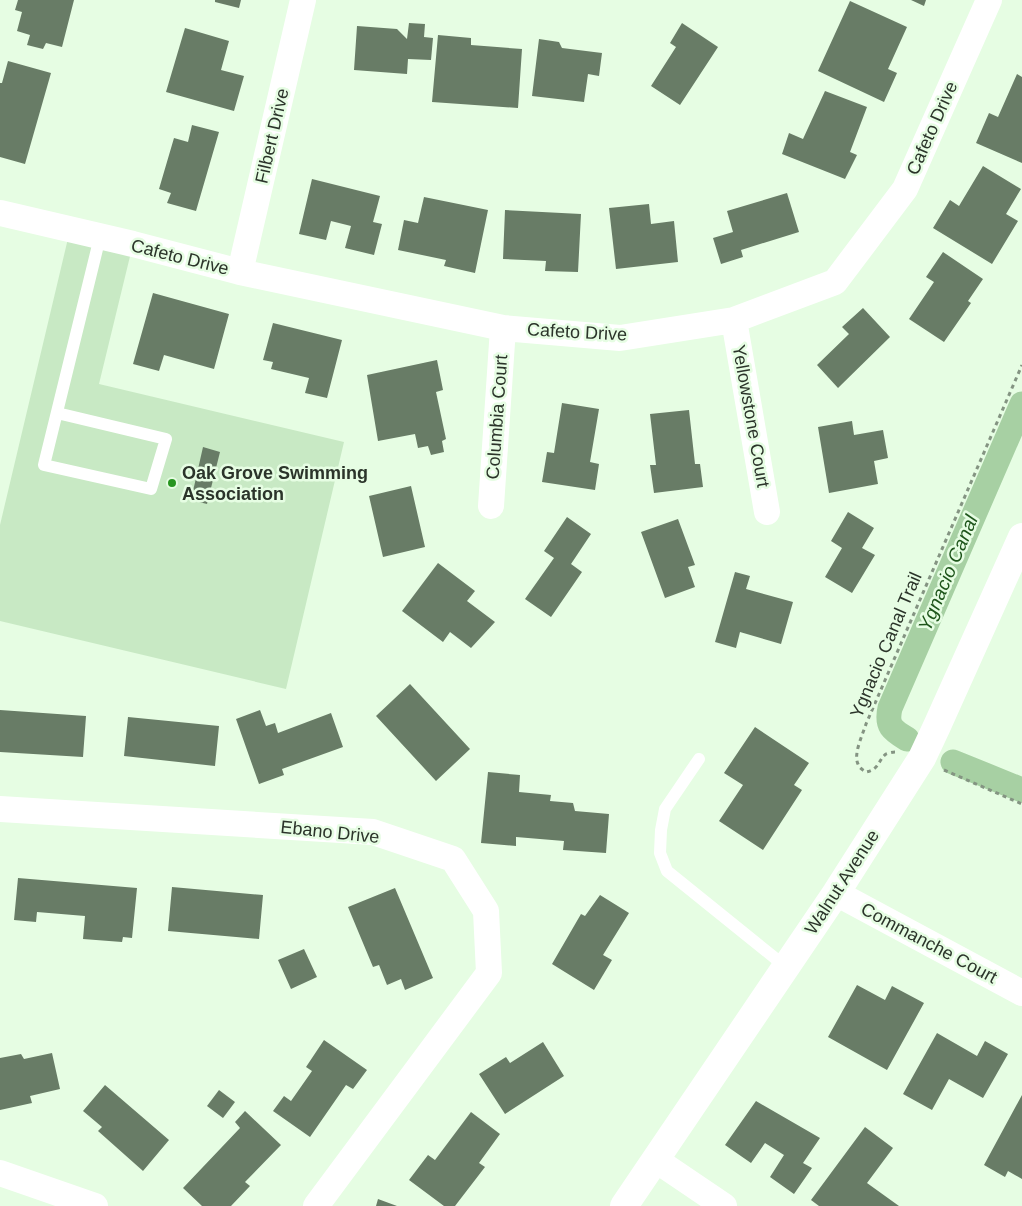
<svg xmlns="http://www.w3.org/2000/svg" width="1022" height="1206" font-family="Arial,sans-serif">
  <style>
    .grass { fill: #c8e9c4 }
    .lines { fill: none; stroke-linecap: round; stroke-linejoin: round }
    .canal { stroke: #a7d0a3; stroke-width: 25 }
    .building { fill: #687c66 }
    .path { stroke: #849482; stroke-width: 3; stroke-dasharray: 4 4; stroke-linecap: butt }
    .lane { stroke: #fff; stroke-width: 12 }
    .street { stroke: #fff; stroke-width: 26 }
    .secondary { stroke: #fff; stroke-width: 28 }
    .poi-dot { fill: #279520; stroke: #e6fde3; stroke-width: 2 }
    .labels { text-anchor: middle; dominant-baseline: central; stroke-width: 5; stroke-linejoin: round; paint-order: stroke }
    .street-label { font-size: 18px; fill: #2b342a; stroke: #e6fde3 }
    .poi-label { font-size: 18px; font-weight: bold; fill: #2b342a; stroke: #e6fde3; text-anchor: start }
    .water-label { font-size: 19px; font-style: italic; fill: #1e551b; stroke: #e6fde3 }
  </style>
  <rect width="100%" height="100%" fill="#e6fde3"/>
  <path class="grass" d="M70 230 133 244 99 384 344 442 286 689 0 621V525Z"/>
  <g class="lines">
    <path class="canal" d="M907 739C892 730 886 726 890 708L1022 404
      M953 762 1022 790"/>
  </g>
  <path class="building" d="M18 0H74L62 47 46 43 43 49 27 45 30 35 17 31 22 12 15 10Z
    M215 0H241L239 8 215 2Z
    M911 0H926L924 6Z
    M850 1 907 27 888 69 897 73 884 102 818 71Z
    M409 23 425 24 424 37 433 38 431 60 408 59 407 74 354 70 357 26 397 29 407 39Z
    M682 23 718 47 680 105 651 86 676 47 670 43Z
    M185 28 229 41 221 70 244 76 234 111 166 92Z
    M438 35 471 38V45L522 49 518 108 432 102Z
    M539 39 559 42 562 48 602 53 599 76 588 74 584 102 532 96Z
    M8 61 51 73 25 164 0 157V83H2Z
    M1017 74 1022 77V163L976 143 989 113 998 117Z
    M825 91 867 107 850 152 857 155 845 179 782 154 789 133 803 139Z
    M192 125 219 132 196 211 167 203 171 193 159 189 174 138 188 142Z
    M983 166 1021 189 1006 214 1018 221 992 264 933 228 950 200 959 206Z
    M312 179 380 196 373 222 382 224 374 255 345 248 351 226 331 221 326 240 299 234Z
    M787 193 799 232 741 250 743 257 721 264 713 238 733 232 727 211Z
    M424 197 488 210 475 273 444 266 446 260 398 250 404 220 418 223Z
    M649 204 651 224 674 221 678 262 616 269 609 208Z
    M505 210 581 214 578 272 545 271 546 261 503 259Z
    M943 252 983 279 968 301 971 303 944 342 909 319 934 282 926 277Z
    M153 293 229 314 214 369 164 355 159 371 133 364Z
    M863 308 890 337 838 388 817 365 849 334 842 327Z
    M273 323 342 340 327 398 305 393 309 378 271 369 273 362 263 360Z
    M437 360 443 390 436 392 446 439 442 441 444 452 431 455 428 446 418 448 415 434 378 441 367 375Z
    M562 403 599 409 590 462 599 464 595 490 542 482 547 452 554 453Z
    M689 410 695 464H700L703 487 654 493 650 465H656L650 414Z
    M852 421 854 435 883 430 888 458 874 461 878 484 829 493 818 427Z
    M203 447 220 452 207 504 191 500Z
    M411 486 425 547 383 557 369 496Z
    M848 512 874 528 862 548 875 555 852 593 825 577 842 548 831 541Z
    M567 517 591 534 571 564 582 572 551 617 525 599 554 558 544 551Z
    M678 519 695 565 688 567 695 587 665 598 641 532Z
    M438 563 475 591 467 601 495 622 471 648 450 632 443 642 402 611Z
    M735 572 750 576 746 589 793 602 781 644 740 632 736 648 715 642Z
    M410 684 470 749 436 781 376 716Z
    M0 710 86 716 83 757 0 752Z
    M260 710 266 726 275 723 278 733 331 713 343 747 282 769 284 775 259 784 236 719Z
    M128 717 219 726 215 766 124 756Z
    M755 727 809 763 794 785 802 790 763 850 719 821 743 785 724 773Z
    M488 772 520 775 519 792 551 795 550 801 573 803 575 811 609 814 606 853 563 850 564 841 516 837V846L481 843Z
    M18 878 137 888 132 938 123 937 122 942 83 939 85 916 37 912 36 922 14 920Z
    M172 887 263 895 259 939 168 931Z
    M395 888 433 978 405 990 401 979 387 985 379 965 373 967 348 907Z
    M600 895 629 913 603 955 612 960 594 990 552 964 581 914 585 916Z
    M304 949 317 977 291 989 278 960Z
    M857 985 885 1000 892 986 924 1003 887 1070 828 1037Z
    M937 1033 977 1056 985 1041 1008 1054 983 1098 949 1079 932 1110 903 1094Z
    M324 1040 367 1070 353 1089 346 1085 310 1137 273 1111 284 1096 291 1101 312 1071 306 1067Z
    M543 1042 564 1076 505 1114 479 1074 506 1057 510 1063Z
    M52 1053 60 1089 30 1096 32 1103 0 1110V1058L21 1054 24 1059Z
    M105 1085 169 1140 143 1171 98 1131 102 1127 83 1111Z
    M219 1090 235 1102 223 1118 207 1106Z
    M1022 1095V1179L1008 1171 1005 1177 984 1165Z
    M756 1101 820 1138 803 1163 812 1168 794 1194 770 1177 784 1155 765 1143 751 1163 725 1145Z
    M245 1111 281 1145 245 1182 250 1186 231 1206H202L183 1188 240 1128 235 1122Z
    M471 1112 500 1134 479 1163 485 1167 455 1206H444L409 1180 428 1155 435 1160Z
    M865 1127 893 1148 867 1183 899 1206H819L811 1200Z
    M378 1199 397 1206H376Z"/>
  <g class="lines">
    <path class="path" d="M895 752C893 752 888 753 886 754 878 760 880 769 866 772 863 770 859 768 858 764 853 754 863 734 866 724L1022 365
      M944 770 1022 804"/>
    <path class="lane" d="M57 413 166 439 151 489 44 465 100 237
      M699 759 665 809 661 830 660 853 667 871 786 967"/>
    <path class="street" d="M0 213 133 244 240 272 503 328 620 338 734 320 835 282 905 189 989 0
      M240 272 303 0
      M734 320 767 512
      M491 506 503 328
      M0 809 373 832 453 859 486 911 489 973 316 1206
      M836 893 1022 993
      M656 1160 724 1206
      M0 1173 95 1206"/>
    <path class="secondary" d="M624 1206 836 893 922 758 937 726 1022 537"/>
  </g>
  <circle class="poi-dot" cx="172" cy="483" r="5"/>
  <g class="labels">
    <g class="street-label">
      <text transform="translate(932 128) rotate(-66)">Cafeto Drive</text>
      <text transform="translate(272 136) rotate(-77)">Filbert Drive</text>
      <text transform="translate(180 257) rotate(14)">Cafeto Drive</text>
      <text transform="translate(577 332) rotate(3)">Cafeto Drive</text>
      <text transform="translate(751 416) rotate(80)">Yellowstone Court</text>
      <text transform="translate(497 417) rotate(-86)">Columbia Court</text>
      <text transform="translate(886 645) rotate(-67)">Ygnacio Canal Trail</text>
      <text transform="translate(330 832) rotate(6)">Ebano Drive</text>
      <text transform="translate(842 882) rotate(-57)">Walnut Avenue</text>
      <text transform="translate(929 943) rotate(28)">Commanche Court</text>
    </g>
    <g class="poi-label">
      <text x="182" y="473">Oak Grove Swimming<tspan x="182" dy="21">Association</tspan></text>
    </g>
    <g class="water-label">
      <text transform="translate(948 573) rotate(-67)">Ygnacio Canal</text>
    </g>
  </g>
</svg>
